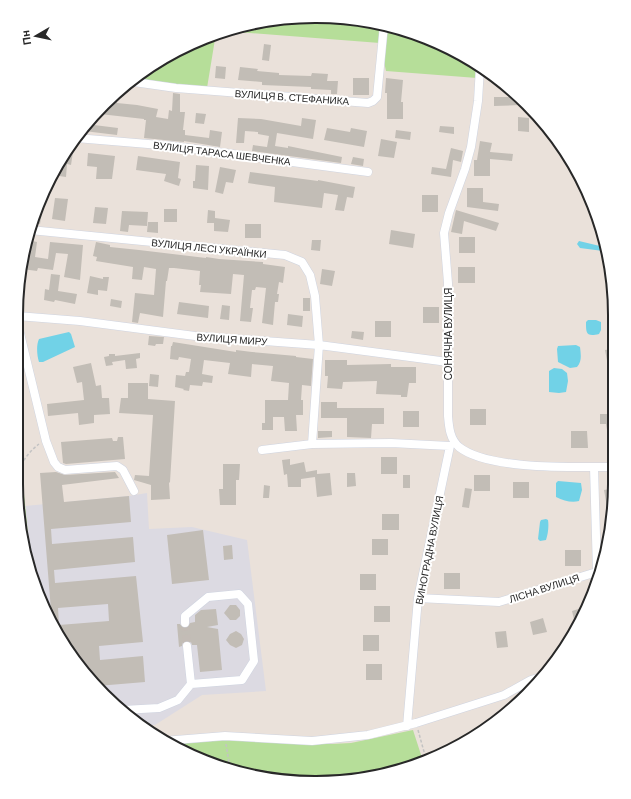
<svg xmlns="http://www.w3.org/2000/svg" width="631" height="799" font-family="Barlow,sans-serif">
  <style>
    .industrial { fill: #dcdae2 }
    .green { fill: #b6de99 }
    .water { fill: #71d2e7 }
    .building { fill: #c2bdb6; fill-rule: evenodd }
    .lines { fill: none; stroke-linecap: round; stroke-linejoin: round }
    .minor-tunnel { stroke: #c3bcb6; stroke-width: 8; stroke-dasharray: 8 4; stroke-linecap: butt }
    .minor-casing { stroke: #cfd4e0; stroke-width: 9 }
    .path { stroke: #c3c3c3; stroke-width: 1.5; stroke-dasharray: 3 2; stroke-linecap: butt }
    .minor { stroke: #fff; stroke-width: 8 }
    .labels { text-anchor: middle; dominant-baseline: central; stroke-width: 4; stroke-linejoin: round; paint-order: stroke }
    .street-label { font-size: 10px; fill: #282828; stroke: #fff }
    .rim { fill: none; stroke: #282828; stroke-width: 2 }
  </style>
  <rect width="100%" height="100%" fill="#eae1da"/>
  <path class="industrial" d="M147 493 149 529 192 527 247 540 266 691 202 695 155 725H143L104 695 56 633 32 574 25 506 129 496Z"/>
  <path class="green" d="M335 17 393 26 448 47 477 65V78L386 71 380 43 225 31 277 19Z
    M216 33 207 88 138 79 166 56Z
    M16 463 23 467 22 474 32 574 26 561 16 484Z
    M413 730 423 761 393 773 315 783 238 773 166 743 226 738 311 744H332L351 743Z"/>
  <path class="water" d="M579 241 604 247 603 251 580 248 577 244Z
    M588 320H596L601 322V330L599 334C586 337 586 333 586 322Z
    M69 332 71 334 75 347 43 362H39C37 356 36 345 39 339Z
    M576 345 580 347C581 355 582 361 577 367L570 368 558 362 557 349 558 346Z
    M554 368 562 369 567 373 568 381 566 392 559 393 549 392V371Z
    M558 481 581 483 582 490 579 501C572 503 564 501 556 497V483Z
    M546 519 548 520C549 526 548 534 546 540L540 541 538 539 540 522 541 520Z"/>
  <path class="building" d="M264 44 271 45 269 61 262 60Z
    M216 66 226 67 225 79 215 78Z
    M240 67 258 69 257 71 279 73V75L311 76 312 73 328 74 327 81H338L337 94H331V90L311 89V87L262 85V82L238 80Z
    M353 78H369V95H353Z
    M386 78 403 80 401 102H403V119H387V93H385Z
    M173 93 180 94V112H185L183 130H185V135L209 138 210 130 222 132 220 147 184 141V142L144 138 146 120H144V119L100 114 101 110 110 102H117V103L137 105 158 109 156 117 168 119 169 110 172 111Z
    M494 97H518L520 98V105L494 106Z
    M196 113 206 114 204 124 195 123Z
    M518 117 529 118V132L518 131Z
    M238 118 261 119 301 126 302 118 316 120 313 139 277 133 275 146 288 148V146L342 157 341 163 252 151 253 145 267 147 269 136 258 134V132L245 131 244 143H236Z
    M86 124 118 128 117 135 84 131V127Z
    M440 126 454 127V134L439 132Z
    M327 128 350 132 351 128 367 131 364 147 324 140Z
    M396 130 411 132 410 140 395 138Z
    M381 139 397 142 394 158 378 156Z
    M480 141 492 143 490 152 513 154 512 161 490 159V176H474V160H477Z
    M451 148 463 151 461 162 453 160 451 177 431 174 432 167 446 169Z
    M67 151 73 152 71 165 67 164 66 177 52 175 56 166Z
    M88 153 115 156 112 179H96L97 167 87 166Z
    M138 156 180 162 178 178 181 179 179 186 164 181 166 174 136 170Z
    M353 157 364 159 363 166 351 164Z
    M196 165 209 166 208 190 193 188V181H195Z
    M220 167 236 170 233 183 226 182 223 194 215 192Z
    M250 172 318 181V180L355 187 353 198 347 197 344 211 335 210 338 195 324 193 322 208 274 202 275 187 248 183Z
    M467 188H483V202L499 204 498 211 467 207Z
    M422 195H438V212H422Z
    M55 198 68 199 65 221 52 219Z
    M95 207 108 208 106 224 93 223Z
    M164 209H177V222H164Z
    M208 210 215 211V218L230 220 228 232 214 231V223H207Z
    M456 210 499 223 496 231 464 221 462 234 451 232Z
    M122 211 148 212 147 226 129 225 128 232 120 231Z
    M35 212 42 213 40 224 33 223Z
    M148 222H158V233L147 232Z
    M245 224H261V238H245Z
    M391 230 415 234 413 248 389 244Z
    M459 237H475V253H459Z
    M28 240 37 242 35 257 48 259 50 242 83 245 80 280 64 277 68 254 56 253 53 270 38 268 37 271 22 269Z
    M312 240H321L320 251 311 250Z
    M96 242 110 245V247L139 250 206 258V257L219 259 263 262V264L285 267 283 283 279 282 277 294H279L278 302H275L273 325 262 323 266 288 256 287 255 290H252L250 308H253L251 322 240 321 244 275 233 274 231 294 200 292 201 285H199L200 271 174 268H169L167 281H166L163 317 140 313 138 323 132 322 135 293 154 295 156 269 144 267 142 280 132 279 133 267 96 261 97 257 93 256Z
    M458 267H475V283H458Z
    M322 269 335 271 332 286 320 284Z
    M51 274 60 275 58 291 77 294 75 304 55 300 54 302 44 300 45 289 49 290Z
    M90 276 103 279V277H109L107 291 98 290V295L87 293Z
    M303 298H310V311H303Z
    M111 299 122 301 121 308 110 306Z
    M179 302 209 306 208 318 177 314Z
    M222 305 230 306 229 320 220 319Z
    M423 307H439V323H423Z
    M288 314 303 316 302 327 287 325Z
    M375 321H391V337H375Z
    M352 331 364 332 363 340 351 338Z
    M149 336 164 337 163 344H156L155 346 148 345Z
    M173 342 236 352V350L252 352 296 356V357L313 359 311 386 302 385 301 400H303V415H296L297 431H285L284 417H273V430H262V423H265V400H288L289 383 271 381 273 366 252 364 251 377 228 374 230 363 204 360 202 374 213 376 212 383 203 382 202 386 190 385 189 391 183 390 184 389 175 387 176 375 185 376 186 372H189L191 359 179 357 178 360 170 359 171 346H172Z
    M613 349V366H608L605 350Z
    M140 353V358L136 359 137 368 126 369 125 360 112 362 113 365 106 366 104 357 109 356V354H115V356Z
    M325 360H347V365L391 364V367H416V383H409L407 397H401V395L376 394 377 381 343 382 342 389 327 388 328 376H325Z
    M91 363 96 386 101 385 102 398H109L110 414 94 415V423L79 425 78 413 48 416 47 404 84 400 82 382 77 383 73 367Z
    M150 374 159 375 158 387 149 386Z
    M128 383H148V399L175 401 170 482 169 483 170 499 151 500V485L134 480 135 475 149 476 153 415 119 413 121 398H128Z
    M321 402H337V408H384V424H372L371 438 347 437V418H321Z
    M470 409H486V425H470Z
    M403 411H419V427H403Z
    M600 414H612L611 436H608L606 424H600Z
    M318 431H332V437L318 438Z
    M571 431H587L588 448H571Z
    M118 437H123L125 459 66 464 63 463 61 442 112 438 113 441H117Z
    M381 457H397V474H381Z
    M290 459V465L304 462 306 472 317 470V474L330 473 332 495 317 497 315 477 301 479V487H288L287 474 284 475 282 460Z
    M223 464H240L239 480H236V505H220L219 489H223Z
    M56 472 65 475 115 472 119 478 62 485 64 502 129 496 131 522 51 529 52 544 133 537 135 562 54 570 55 583 136 576 143 642 99 646 100 660 143 656 145 682 97 686 56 633 52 623 40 473ZM108 604 109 621 59 625 58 608Z
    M347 473H355L356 486 347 487Z
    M403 475H410V488H403Z
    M474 475H490V491H474Z
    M513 482H529V498H513Z
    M264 485 270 486 269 498H263Z
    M465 488 472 489 469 508 462 507Z
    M610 489V506L607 507 604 490Z
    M382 514H399V530H382Z
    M203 530 209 580 172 584 167 535Z
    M372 539H388V555H372Z
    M232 545 233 559 224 560 223 546Z
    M565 550H581V566H565Z
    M444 573H460V589H444Z
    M360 574H376V590H360Z
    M230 605H236L240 610V616L236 620H230L224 613Z
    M374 606H390V622H374Z
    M588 606 581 620 576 628 572 611Z
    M216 609 218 625 207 627 218 629 222 670 200 672 197 645H192L191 642 187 641 183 642 182 646 179 647 177 624H180L183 628H187L190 623 195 622V615L201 610Z
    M543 618 547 632 533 635 530 622Z
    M236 631 241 634 244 639 242 645 236 648 230 645 226 640 230 634Z
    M506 631 508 647 497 648 495 632Z
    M363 635H379V651H363Z
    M366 664H382V680H366Z"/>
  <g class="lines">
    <path class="minor-tunnel" d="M185 623 187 646"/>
    <g class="minor-casing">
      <path id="minor" d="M480 67 478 101 471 147 465 169 449 213 444 233 448 283V416C449 428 450 439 459 447 488 470 574 467 611 467
        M134 82 176 88 368 103 373 101 377 97 384 25
        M76 138 172 146 368 172
        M30 230 285 255 302 262 310 275 315 296 319 345 312 444
        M17 316 80 321 195 336 319 345 448 362
        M17 321 46 441 54 462 58 467 65 470 117 466 123 470 134 491
        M262 450 312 444 391 443 450 446
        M594 467 597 571
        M418 598 499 602 600 571
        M185 623V616L208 597 239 594 248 604 254 661 242 680 191 684
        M123 710 159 708 178 700 191 684 187 646
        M407 726 418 598 450 446
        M163 741 225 736 312 741 368 735 416 723 504 695 531 680 541 677"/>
    </g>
    <path class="path" d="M16 484C17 468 26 454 39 444
      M418 730 426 759
      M226 744 230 769"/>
    <use href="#minor" class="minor"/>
  </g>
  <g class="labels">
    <g class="street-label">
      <text transform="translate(292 97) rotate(4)">ВУЛИЦЯ В. СТЕФАНИКА</text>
      <text transform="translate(222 153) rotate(7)">ВУЛИЦЯ ТАРАСА ШЕВЧЕНКА</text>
      <text transform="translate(209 248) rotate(6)">ВУЛИЦЯ ЛЕСІ УКРАЇНКИ</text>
      <text transform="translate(448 334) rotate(-90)">СОНЯЧНА ВУЛИЦЯ</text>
      <text transform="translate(232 339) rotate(4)">ВУЛИЦЯ МИРУ</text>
      <text transform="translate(429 550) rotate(-79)">ВИНОГРАДНА ВУЛИЦЯ</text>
      <text transform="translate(544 588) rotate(-18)">ЛІСНА ВУЛИЦЯ</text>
    </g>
  </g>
  <path d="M0 0H631V799H0ZM315 23H316A292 292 0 0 1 608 315V484A292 292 0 0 1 316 776H315A292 292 0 0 1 23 484V315A292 292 0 0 1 315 23Z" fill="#fff" fill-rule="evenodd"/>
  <path class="rim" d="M315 23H316A292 292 0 0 1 608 315V484A292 292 0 0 1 316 776H315A292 292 0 0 1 23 484V315A292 292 0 0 1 315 23Z"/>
  <g transform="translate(36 36) rotate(261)" stroke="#ffffff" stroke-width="3" paint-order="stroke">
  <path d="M0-3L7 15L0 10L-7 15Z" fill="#282828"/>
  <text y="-6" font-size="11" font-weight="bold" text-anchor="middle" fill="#282828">Пн</text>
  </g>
</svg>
